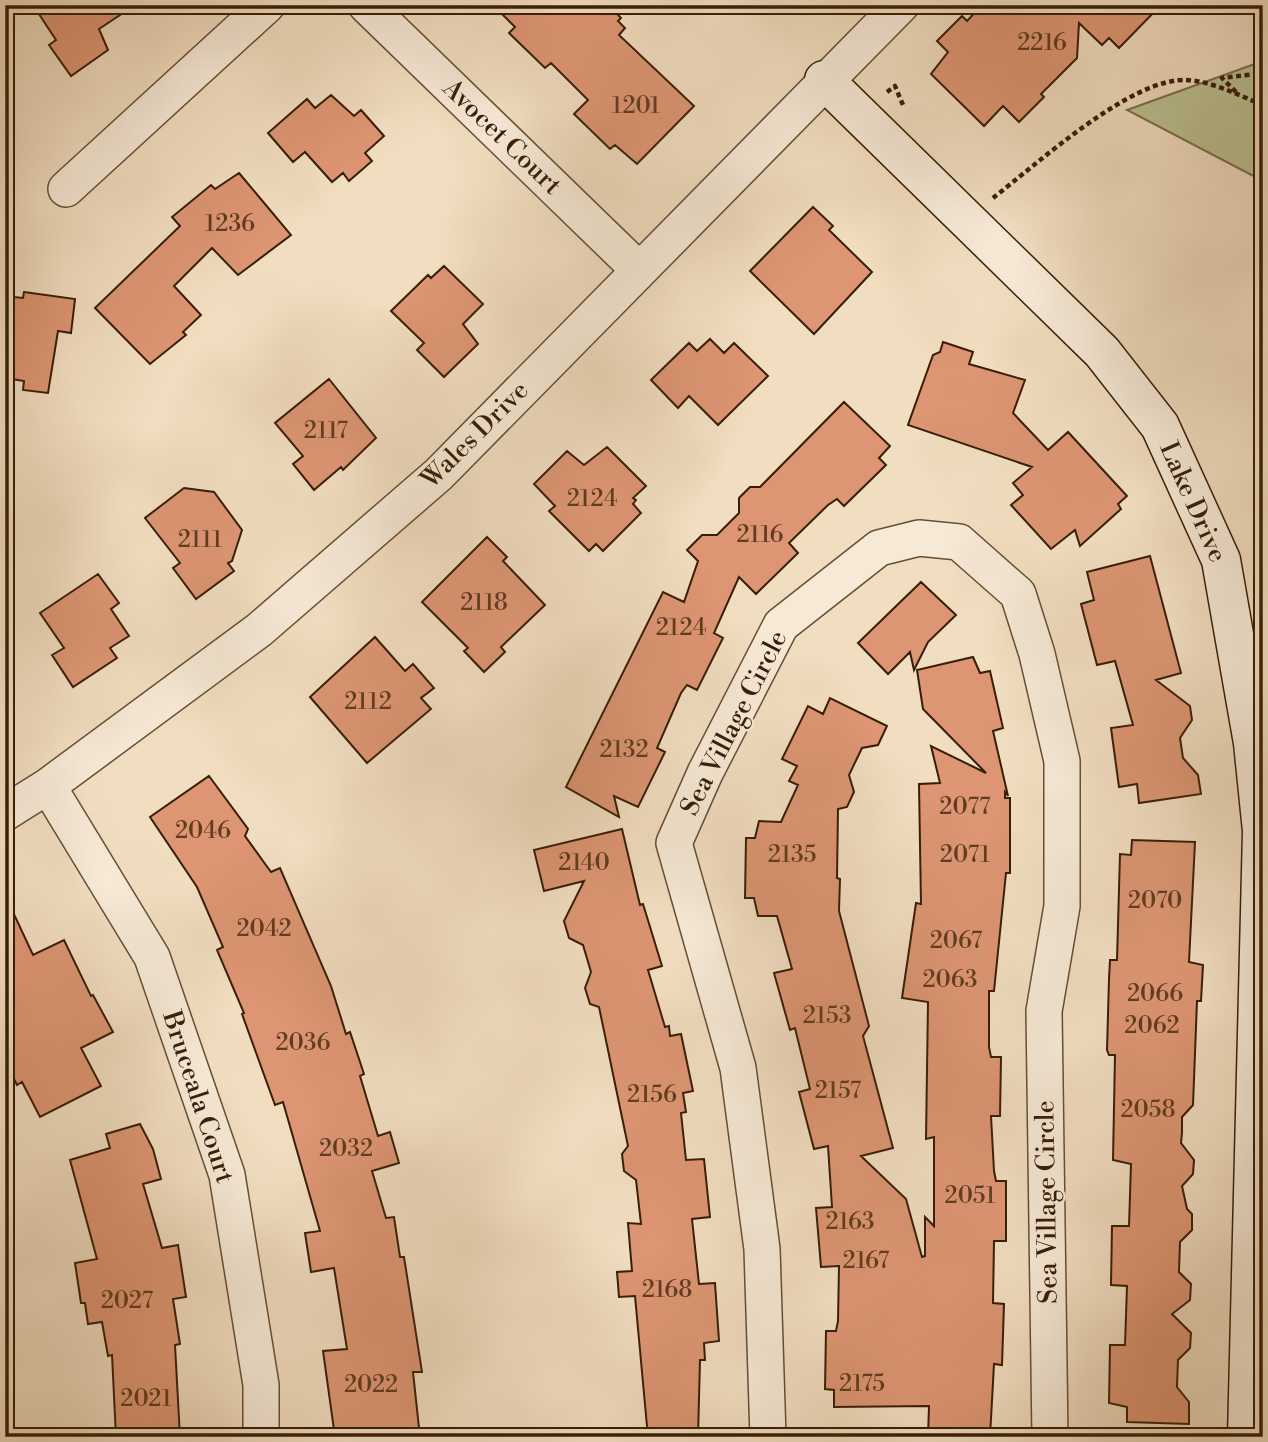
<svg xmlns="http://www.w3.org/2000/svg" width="1268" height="1442" font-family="'Libre Bodoni',serif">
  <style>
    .green { fill: #bbc092; stroke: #796f4c; stroke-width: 2 }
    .building { fill: #dd9573; stroke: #371e06; stroke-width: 2 }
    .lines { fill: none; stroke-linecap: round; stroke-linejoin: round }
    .street-casing { stroke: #664e34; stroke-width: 38 }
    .secondary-casing { stroke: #371e06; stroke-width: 41 }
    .path { stroke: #371e06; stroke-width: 4.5; stroke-dasharray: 5 3.5; stroke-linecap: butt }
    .street { stroke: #f6e9d6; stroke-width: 35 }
    .secondary { stroke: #f6e9d6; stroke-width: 38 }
    .labels { text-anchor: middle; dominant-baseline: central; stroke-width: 5; stroke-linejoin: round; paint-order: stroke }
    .number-label { font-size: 23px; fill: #603c21 }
    .street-label { font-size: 26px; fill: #371e06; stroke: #f6e9d6 }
  </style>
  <rect width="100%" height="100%" fill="#f1ddc0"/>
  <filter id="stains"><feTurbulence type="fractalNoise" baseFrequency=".00286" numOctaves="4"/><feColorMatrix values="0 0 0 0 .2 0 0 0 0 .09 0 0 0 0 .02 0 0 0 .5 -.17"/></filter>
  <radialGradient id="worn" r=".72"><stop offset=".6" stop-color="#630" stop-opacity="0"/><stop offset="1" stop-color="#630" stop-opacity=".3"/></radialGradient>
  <path class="green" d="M1263 61V181L1127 110Z"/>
  <path class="building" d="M33 5H135L99 29 108 50 71 76 49 45 56 40Z
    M493 5H609L621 18 618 21 625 28 619 35 694 106 637 164 615 145 610 149 574 114 588 100 551 63 545 68 509 33 515 27Z
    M982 5H1161L1119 48 1109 38 1102 45 1079 23 1077 58 1041 94 1044 97 1019 122 1003 106 984 126 931 74 948 52 937 41 962 16 967 21Z
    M331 95 354 116 361 110 384 136 365 153 372 161 349 181 343 173 332 182 305 152 293 162 268 133 307 99 315 108Z
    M239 173 291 235 238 275 212 248 174 286 201 315 183 332 186 335 150 364 95 308 180 226 172 217 211 185 215 189Z
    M813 207 833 226 829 230 872 272 814 334 750 271Z
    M444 266 483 304 463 324 478 344 444 377 417 350 424 343 391 311 428 275 431 278Z
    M24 292 75 299 71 333 58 331 48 393 23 390 24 381 5 378V296L23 298Z
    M710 339 724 353 734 343 768 376 718 425 689 396 678 408 651 380 689 343 697 351Z
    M943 342 973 352 969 364 1025 380 1013 413 1048 450 1068 432 1127 496 1118 504 1121 509 1080 546 1075 530 1051 549 1011 505 1023 495 1013 483 1032 467 908 425 933 355 940 352Z
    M329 379 376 438 343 470 341 467 314 490 293 464 303 456 275 423Z
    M844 402 890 446 879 458 886 465 844 506 837 499 828 505 789 543 798 553 756 594 739 577 714 633 723 638 697 690 687 685 681 693 657 748 665 752 638 807 614 796 619 817 566 787 663 592 684 602 698 561 687 550 702 535H717L739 513V498L750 487H760Z
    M607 447 646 486 633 498 636 500 633 504 641 513 603 551 596 544 589 551 549 511 555 506 534 484 567 451 584 465Z
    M184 488 214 492 242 530 232 561 228 563 234 571 196 599 173 568 180 563 145 518Z
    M487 537 507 557 503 561 545 605 501 647 505 652 484 672 464 651 468 648 422 602Z
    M1150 556 1181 673 1156 680 1190 706 1192 720 1180 738 1183 758 1198 775 1201 794 1139 803 1137 784 1119 787 1111 728 1133 725 1115 661 1097 665 1081 604 1094 600 1087 572Z
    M98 574 119 603 111 609 129 636 110 648 117 658 73 687 52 655 64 648 40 613Z
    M921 582 956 615 928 642 914 670 910 652 888 674 858 643Z
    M375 637 405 671 413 664 434 688 421 698 431 709 367 763 310 697Z
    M973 657 980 673 990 671 1003 728 993 731 1008 796 1005 792V798H1010V873H1006L994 991H989V1047L991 1057H1001L1000 1116H991L994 1171 996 1181H1006V1241H994L993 1303 1004 1304 1002 1365 994 1364 990 1437H928L929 1406 834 1407V1390L825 1389 826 1331H836L838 1321 839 1266 821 1267 816 1208 832 1207 828 1146 814 1149 799 1092 810 1089 795 1028 790 1030 774 973 792 969 777 916H758L754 898H745L746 838H755L759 821 781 822 798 785 789 781 797 766 782 759 808 706 823 714 830 698 887 726 878 745 862 748 849 775 854 792 847 807 838 809 837 878 840 879 839 911 869 1026 863 1036 893 1148 861 1156 906 1199 922 1257 925 1256V1217L934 1226V1137L926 1139 928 1002 902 998 916 903 921 904 919 784 940 783 931 746 986 773 923 709 917 670Z
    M209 776 248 829 245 836 271 872 280 868 331 986 346 1034 350 1032 364 1074 360 1076 378 1136 390 1132 399 1163 372 1171 386 1218 394 1217 400 1257H404L422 1372H413L420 1437H335L323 1351 347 1349 334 1268 311 1272 305 1233 320 1231 283 1102 275 1105 242 1014 244 1013 217 950 223 947 197 887 150 817Z
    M622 829 640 905 643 904 662 966 648 970 665 1027 669 1026 670 1036 681 1034 693 1091 683 1093 686 1112 681 1113 686 1160 704 1159 710 1217 692 1219 699 1284 715 1283 719 1341 704 1343 705 1360H700L698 1437H648L635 1296 619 1297 617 1272 632 1271 628 1223 641 1224 636 1180 624 1171 622 1154 628 1146 599 1007 590 1004 585 988 591 972 583 945 569 938 564 921 584 881 544 891 534 850Z
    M1132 840 1195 842 1189 962 1203 965 1201 1001H1197L1193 1105 1182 1117V1133L1181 1143 1194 1160 1193 1174 1182 1186 1187 1209 1192 1214V1230L1180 1242 1179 1272 1191 1284 1190 1300 1172 1314 1191 1333 1190 1348 1178 1360 1177 1387 1189 1402V1424L1127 1422V1407L1109 1403 1110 1345H1125L1127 1286 1111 1285 1112 1226H1129L1131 1164 1113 1160 1115 1055H1109L1107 1050 1109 979 1110 960H1117L1120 854 1131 855Z
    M5 895 33 955 64 940 91 996 93 995 113 1032 81 1048 101 1086 40 1117 22 1082 17 1085 5 1061Z
    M140 1124 153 1149 161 1179 143 1184 162 1248 178 1245 186 1297 173 1299 180 1344 175 1345 180 1437H116L112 1355 108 1356 102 1322 88 1324 85 1303H81L75 1263 97 1259 70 1160 110 1148 106 1134Z"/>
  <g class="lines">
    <g class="street-casing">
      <path id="street" d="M366 5 638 269
        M66 189 267 5
        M48 786 152 957 227 1175 261 1385V1437
        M5 813 48 786 259 630 439 474 901 5
        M768 1437 762 1249 738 1068 674 843 705 773 781 625 879 548 919 538 959 542 1018 594 1037 654 1062 761V906L1044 1011 1050 1437"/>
    </g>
    <g class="secondary-casing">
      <path id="secondary" d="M824 80 1102 352 1160 426 1221 560 1253 743 1262 831 1247 1437"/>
    </g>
    <path class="path" d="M887 92 895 86 903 105
      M1236 92 1222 78 1263 73
      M993 198C1037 164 1132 77 1187 80 1214 82 1238 95 1263 105"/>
    <use href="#street" class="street"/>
    <use href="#secondary" class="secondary"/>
  </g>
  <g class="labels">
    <g class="number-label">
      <text x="1042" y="43">2216</text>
      <text x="636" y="106">1201</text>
      <text x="230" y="224">1236</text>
      <text x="326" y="431">2117</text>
      <text x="592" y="499">2124</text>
      <text x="760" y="535">2116</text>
      <text x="200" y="540">2111</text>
      <text x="484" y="603">2118</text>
      <text x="681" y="628">2124</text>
      <text x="368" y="702">2112</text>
      <text x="624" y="750">2132</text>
      <text x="965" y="807">2077</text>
      <text x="203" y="831">2046</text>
      <text x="792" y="855">2135</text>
      <text x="965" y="855">2071</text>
      <text x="584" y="863">2140</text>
      <text x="1155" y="901">2070</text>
      <text x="264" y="929">2042</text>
      <text x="956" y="941">2067</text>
      <text x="950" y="980">2063</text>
      <text x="1155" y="994">2066</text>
      <text x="827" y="1016">2153</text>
      <text x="1152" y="1026">2062</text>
      <text x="303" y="1043">2036</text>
      <text x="838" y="1091">2157</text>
      <text x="652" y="1095">2156</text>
      <text x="1148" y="1110">2058</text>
      <text x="346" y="1149">2032</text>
      <text x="970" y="1196">2051</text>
      <text x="850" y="1222">2163</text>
      <text x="866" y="1261">2167</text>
      <text x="667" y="1290">2168</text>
      <text x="127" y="1301">2027</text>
      <text x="862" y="1384">2175</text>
      <text x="371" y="1385">2022</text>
      <text x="146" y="1399">2021</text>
    </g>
    <g class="street-label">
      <text transform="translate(502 137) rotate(44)">Avocet Court</text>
      <text transform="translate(475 435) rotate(-45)">Wales Drive</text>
      <text transform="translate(1193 502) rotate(66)">Lake Drive</text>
      <text transform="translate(734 723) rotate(-63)">Sea Village Circle</text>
      <text transform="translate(198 1097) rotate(72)">Bruceala Court</text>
      <text transform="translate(1047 1202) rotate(-91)">Sea Village Circle</text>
    </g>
  </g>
  <rect width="1268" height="1442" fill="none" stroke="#f1ddc0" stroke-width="28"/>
  <rect x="7" y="7" width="1254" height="1428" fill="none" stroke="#371e06" stroke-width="3.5"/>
  <rect x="14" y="14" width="1240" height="1414" fill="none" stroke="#371e06" stroke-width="2"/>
  <rect width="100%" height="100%" filter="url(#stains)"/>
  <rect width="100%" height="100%" fill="url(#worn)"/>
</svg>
